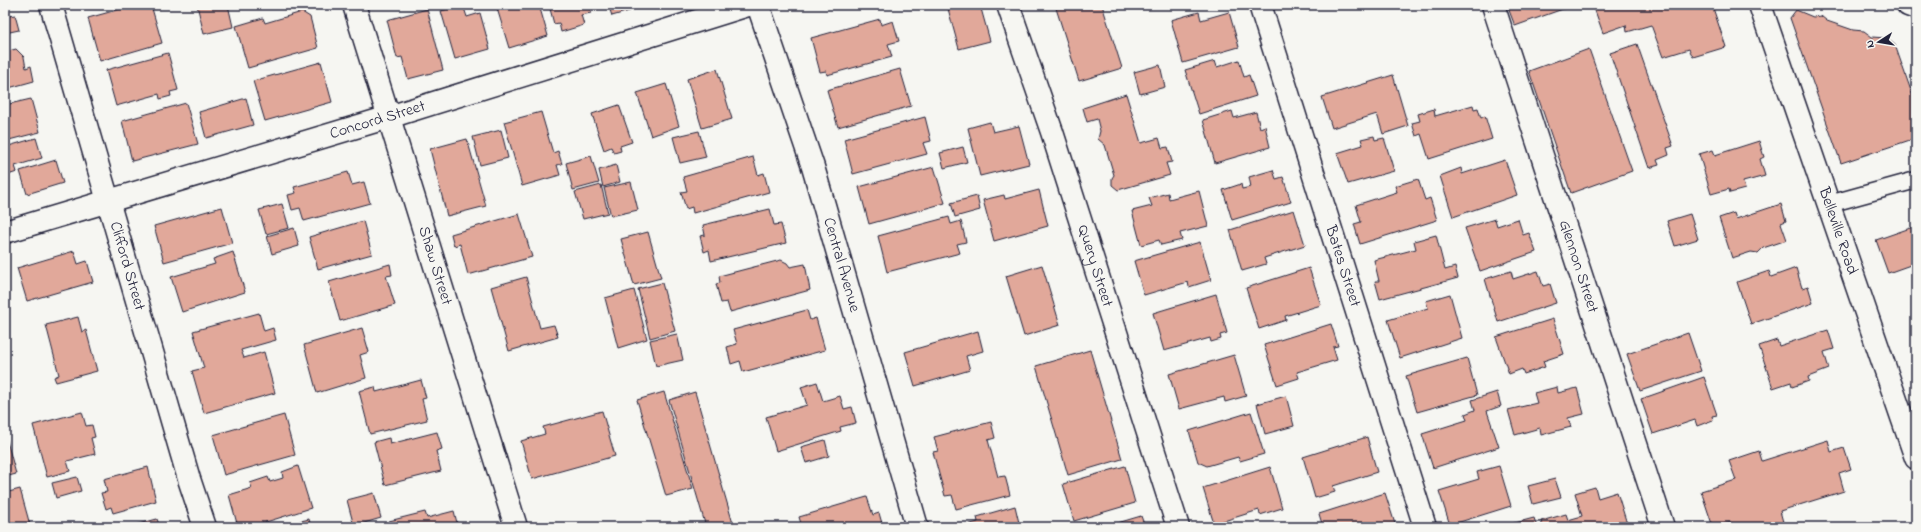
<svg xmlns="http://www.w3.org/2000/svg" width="1921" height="532" font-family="'Indie Flower',sans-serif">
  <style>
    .building { fill: #e1a89a; stroke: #22223b }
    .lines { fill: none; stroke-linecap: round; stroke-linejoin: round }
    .service-casing { stroke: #22223b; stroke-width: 19 }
    .minor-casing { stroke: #22223b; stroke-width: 25 }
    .secondary-casing { stroke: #22223b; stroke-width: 25 }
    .service { stroke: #f6f6f2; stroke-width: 16 }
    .minor { stroke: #f6f6f2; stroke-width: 22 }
    .secondary { stroke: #f6f6f2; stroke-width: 22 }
    .labels { text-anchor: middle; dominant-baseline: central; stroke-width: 3; stroke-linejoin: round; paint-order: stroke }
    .street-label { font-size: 16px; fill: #22223b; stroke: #f6f6f2 }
  </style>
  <rect width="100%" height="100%" fill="#f6f6f2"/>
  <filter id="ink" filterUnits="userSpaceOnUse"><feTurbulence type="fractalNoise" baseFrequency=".025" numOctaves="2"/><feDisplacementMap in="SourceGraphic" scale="8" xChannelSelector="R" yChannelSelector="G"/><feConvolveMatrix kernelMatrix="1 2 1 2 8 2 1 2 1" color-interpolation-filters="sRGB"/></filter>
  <g filter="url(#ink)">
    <path class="building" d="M5 5H7L9 16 15 15 19 30 5 33Z
      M135 5H151L162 43 100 61 88 18Z
      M197 5H228L233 27 204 34Z
      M463 5 467 17 480 13 490 49 455 59 441 11Z
      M496 5H539L548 36 509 48Z
      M549 5H589L591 13 581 15 584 25 561 32 559 23 554 24Z
      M604 5H634L636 9 612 16 609 7 605 8Z
      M947 5H980L990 41 959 49Z
      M1055 5H1102L1122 68 1079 81Z
      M1507 5H1574L1515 26Z
      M1593 5H1712L1726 47 1693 57 1689 49 1663 57 1651 25 1627 32 1626 25 1603 33Z
      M427 9 443 70 408 79 402 57 397 58 387 20Z
      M1796 10 1813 17 1821 16 1827 21 1853 30 1864 31 1872 37 1886 38 1895 45 1916 105V138L1841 163 1790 18Z
      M302 12 310 17 318 48 248 68 236 26 263 18 265 23Z
      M1199 12 1201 20 1229 12 1239 47 1183 63 1171 20Z
      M880 19 881 25 893 21 899 41 888 44 892 57 827 75 826 71 820 72 811 38Z
      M1637 44 1673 146 1667 148 1669 155 1657 160 1659 165 1649 168 1610 53Z
      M16 49 24 57 26 68 31 66 34 81 5 89V52Z
      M1589 49 1632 171 1571 193 1529 71Z
      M168 53 178 90 170 92 171 96 160 99 159 94 116 106 106 70Z
      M1239 60 1244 77 1249 75 1256 96 1199 114 1185 70 1215 61 1217 67Z
      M321 62 332 102 265 121 253 81Z
      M1160 65 1165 87 1140 94 1134 72Z
      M717 69 732 119 702 128 687 79Z
      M900 69 911 106 838 127 827 90Z
      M1393 75 1408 126 1383 134 1377 114 1332 128 1322 97Z
      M666 84 679 126 651 136 637 93Z
      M1126 94 1141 143 1159 138 1162 148 1168 147 1172 162 1166 163 1170 175 1118 190 1112 185V178L1114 175 1105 145 1098 139 1100 131 1097 119 1087 122 1083 108Z
      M246 98 253 125 206 138 199 112Z
      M31 99 40 132 5 141V105Z
      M186 103 198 144 132 161 122 121Z
      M619 105 632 142 620 146 621 151 614 153 611 147 604 150 592 114Z
      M1473 105 1474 109 1478 108 1481 118 1485 116 1492 139 1429 159 1421 134 1416 136 1412 123 1420 121 1418 114 1434 109 1435 116Z
      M1232 111 1234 118 1256 112 1260 128 1265 126 1270 147 1215 163 1203 120Z
      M541 112 553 153 558 151 562 164 557 165 560 175 522 186 504 122Z
      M925 117 931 141 923 143 927 154 853 174 844 139Z
      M990 122 993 132 1019 126 1029 164 980 176 968 128Z
      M501 130 508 158 480 165 473 137Z
      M699 131 706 157 680 163 673 137Z
      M1374 136 1375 140 1384 138 1394 171 1348 184 1337 153 1363 145 1361 139Z
      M36 138 42 158 15 166 17 172 5 176V147Z
      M467 139 486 206 447 216 430 149Z
      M1759 141 1764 157 1760 159 1765 176 1743 182 1745 189 1730 193 1729 189 1711 194 1699 154 1713 150 1715 155Z
      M963 147 967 162 944 168 940 153Z
      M591 156 599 183 573 190 566 163Z
      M753 157 758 175 764 173 769 192 693 213 692 207 686 209 681 192 687 191 683 177Z
      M56 160 63 183 27 194 20 171Z
      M1505 160 1517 195 1453 217 1440 176 1461 168 1462 174Z
      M616 165 620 182 603 187 599 170Z
      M934 167 945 203 869 224 859 187Z
      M1273 170 1276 179 1283 177 1291 202 1232 220 1223 190 1241 184 1242 189 1251 187 1249 177Z
      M348 172 352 185 364 182 370 203 304 221 300 208 292 210 288 195 296 193 294 187Z
      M1418 179 1425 200 1430 198 1437 220 1360 244 1354 224 1361 222 1356 205 1397 192 1395 186Z
      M631 182 638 210 611 216 604 188Z
      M601 185 608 213 583 219 575 192Z
      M1039 190 1048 226 994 241 983 200 1004 195 1005 199Z
      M1199 191 1208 226 1180 233 1182 240 1161 245 1159 240 1141 245 1132 211 1152 206 1149 198 1168 193 1169 199Z
      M977 196 980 210 955 217 951 203Z
      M282 204 289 228 266 234 259 210Z
      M1781 204 1786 221 1781 223 1787 240 1763 248 1758 253 1751 252 1732 258 1719 218 1734 213 1736 219Z
      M222 207 232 243 164 262 154 226Z
      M770 209 774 225 781 224 786 243 711 261 709 250 704 252 700 236 705 235 703 225Z
      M1294 210 1305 245 1264 258 1266 264 1242 271 1230 230Z
      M519 214 532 257 468 275 460 244 454 246 451 234Z
      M1690 214 1698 239 1675 246 1667 221Z
      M949 217 951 224 961 221 966 242 957 244 960 253 887 272 878 236Z
      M1495 219 1497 226 1518 219 1523 235 1529 233 1536 252 1480 271 1465 228Z
      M363 221 372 254 318 269 309 237Z
      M1916 226V263L1888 273 1876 240Z
      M294 228 299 246 272 254 267 236Z
      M648 232 661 278 634 285 621 239Z
      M1436 235 1445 270 1455 267 1458 278 1380 299 1375 281H1379L1374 260 1416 249 1414 241Z
      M1200 242 1211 280 1189 287 1188 282 1144 295 1134 261Z
      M74 251 78 264 87 261 93 282 27 301 17 268Z
      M233 252 245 292 182 312 171 277 215 264 213 259Z
      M781 260 787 263 790 267 805 264 810 290 730 312 727 302 721 303 716 284 720 283 719 276Z
      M390 264 392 275 386 276 395 305 340 321 329 282Z
      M1042 265 1060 325 1024 336 1006 276Z
      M1309 268 1321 305 1285 316 1286 320 1259 329 1246 288Z
      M1796 268 1802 288 1808 286 1813 303 1751 324 1737 282 1769 271 1771 277Z
      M1511 271 1513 279 1538 271 1543 286 1550 284 1556 303 1498 322 1485 279Z
      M526 277 540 328 554 325 558 337 509 351 491 287Z
      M662 283 675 331 650 338 638 289Z
      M634 290 647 339 618 348 605 298Z
      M1216 294 1227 333 1220 335 1221 339 1211 342 1210 338 1164 351 1153 313Z
      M1450 294 1462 338 1400 358 1388 320 1428 308 1426 301Z
      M807 310 810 320 816 318 825 350 743 372 740 361 731 364 727 347 737 344 733 330Z
      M259 313 264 331 273 328 276 340 241 350 244 358 264 352 275 393 204 413 192 371 204 368 193 331Z
      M78 317 82 332 86 330 97 371 56 382 54 377 59 375 46 325Z
      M1553 319 1564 354 1543 361 1545 367 1524 374 1522 369 1509 374 1496 337Z
      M1331 324 1338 346 1333 347 1337 360 1297 372 1299 378 1277 385 1264 345Z
      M362 328 369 352 360 355 366 378 317 393 304 345Z
      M1828 330 1834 349 1824 352 1829 369 1808 377 1809 381 1792 387 1791 382 1773 388 1759 346 1777 340 1779 346Z
      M978 331 983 351 966 356 970 370 915 386 905 352Z
      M1688 333 1701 371 1640 391 1627 354Z
      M677 334 683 360 656 366 650 340Z
      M1090 350 1122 459 1068 475 1036 366Z
      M1234 355 1246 396 1225 402 1224 397 1179 409 1169 374Z
      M1916 356V369L1912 357Z
      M1467 358 1477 395 1417 412 1406 376Z
      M1704 377 1717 415 1712 416 1713 420 1697 426 1695 420 1653 434 1641 399Z
      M421 380 426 398 422 399 427 420 370 434 359 391 375 387 376 392Z
      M817 382 823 401 840 396 844 409 852 407 856 423 840 427 841 431 776 451 766 417 807 405 801 387Z
      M1557 387 1558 393 1577 388 1584 414 1568 418 1571 427 1541 435 1540 428 1515 435 1508 410 1537 403 1534 393Z
      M664 392 693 489 666 496 637 400Z
      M695 392 734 527H706L669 400Z
      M1497 392 1501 406 1487 411 1499 447 1433 468 1422 434 1467 420 1465 414 1475 410 1472 400Z
      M1286 396 1294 426 1265 434 1257 404Z
      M602 411 615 456 532 479 521 441 545 434 543 427Z
      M82 412 86 426 92 425 95 437 91 438 95 454 67 461 70 471 47 477 33 425Z
      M1251 412 1264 454 1240 461 1238 457 1207 466 1198 462 1189 431Z
      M284 415 295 455 224 475 213 435Z
      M991 422 995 438 988 440 998 477 1005 476 1010 495 956 509 952 495 945 496 933 452 938 451 934 437Z
      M437 432 442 449 436 451 441 471 385 485 374 442 389 438 390 444Z
      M5 434 16 474 5 477Z
      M1367 437 1377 472 1333 486 1335 492 1315 498 1303 457Z
      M825 440 829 456 806 463 801 447Z
      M1828 440 1831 452 1844 448 1851 469 1839 473 1844 491 1780 511 1783 522 1776 525 1777 527H1732L1731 522 1713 527 1701 491 1736 480 1729 461 1759 451 1762 461Z
      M298 466 311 508 250 527H238L229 495 252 488 250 483 268 477 270 482 283 478 282 472Z
      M1125 466 1135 503 1074 521 1063 484Z
      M1499 466 1511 506 1450 525 1439 491 1479 479 1477 472Z
      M148 467 156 501 113 513 111 507 106 509 101 493 107 492 104 479Z
      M1270 467 1282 508 1260 515 1259 510 1214 524 1203 488Z
      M77 477 81 491 56 498 52 483Z
      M1555 479 1561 497 1533 504 1528 486Z
      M1595 487 1598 498 1617 492 1628 527H1543L1541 521 1566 514 1568 520 1582 516 1575 493Z
      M20 489 30 525 5 527V493Z
      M374 493 381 518 354 526 347 500Z
      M1385 493 1396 527H1323L1319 514Z
      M867 497 873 515 879 513 883 527H802L799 517Z
      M1015 506 1020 527H960L978 522 977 517Z
      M454 511 458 527H391L389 521 425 512 427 518Z
      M1141 516 1145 527H1104Z
      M1534 518 1537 527H1508L1507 525Z
      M157 519 160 527H127Z
      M309 519 311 527H290L289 524Z"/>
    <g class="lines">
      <g class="service-casing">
        <path id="service" d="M1829 204 1916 180"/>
      </g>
      <g class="minor-casing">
        <g id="minor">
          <path id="s1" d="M51 5 189 479 205 527"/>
          <path id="s2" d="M354 5 516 527"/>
          <path id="s3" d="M758 5 813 167 917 527"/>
          <path id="s4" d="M1008 5 1052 132 1178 527"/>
          <path id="s5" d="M1260 5 1425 527"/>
          <path id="s6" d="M1493 5 1663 527"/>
          <path id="s7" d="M1760 5 1916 458"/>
          <path id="s8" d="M5 232 389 117 748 5"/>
        </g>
      </g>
      <g class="secondary-casing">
        <path id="secondary" d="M1908 5 1916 8"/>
      </g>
      <use href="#service" class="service"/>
      <use href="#minor" class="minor"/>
      <use href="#secondary" class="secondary"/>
    </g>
  </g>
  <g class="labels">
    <g class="street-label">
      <text stroke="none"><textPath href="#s8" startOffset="389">Concord Street</textPath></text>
      <text stroke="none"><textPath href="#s7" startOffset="239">Belleville Road</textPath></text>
      <text stroke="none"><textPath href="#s3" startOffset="273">Central Avenue</textPath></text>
      <text stroke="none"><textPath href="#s1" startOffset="272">Clifford Street</textPath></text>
      <text stroke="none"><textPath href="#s2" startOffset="273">Shaw Street</textPath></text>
      <text stroke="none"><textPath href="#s4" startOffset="275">Query Street</textPath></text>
      <text stroke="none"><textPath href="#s5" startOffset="274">Bates Street</textPath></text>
      <text stroke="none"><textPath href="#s6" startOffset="275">Glennon Street</textPath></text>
    </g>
  </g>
  <rect width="1921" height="532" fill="none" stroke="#f6f6f2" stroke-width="20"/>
  <rect x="10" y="10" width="1901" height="512" fill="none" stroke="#22223b" stroke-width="1.5" filter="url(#ink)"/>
  <g transform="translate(1879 42) rotate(258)" stroke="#f6f6f2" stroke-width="3" paint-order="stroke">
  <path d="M0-3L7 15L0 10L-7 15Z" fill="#22223b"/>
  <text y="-6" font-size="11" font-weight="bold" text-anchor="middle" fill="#22223b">N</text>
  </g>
</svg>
